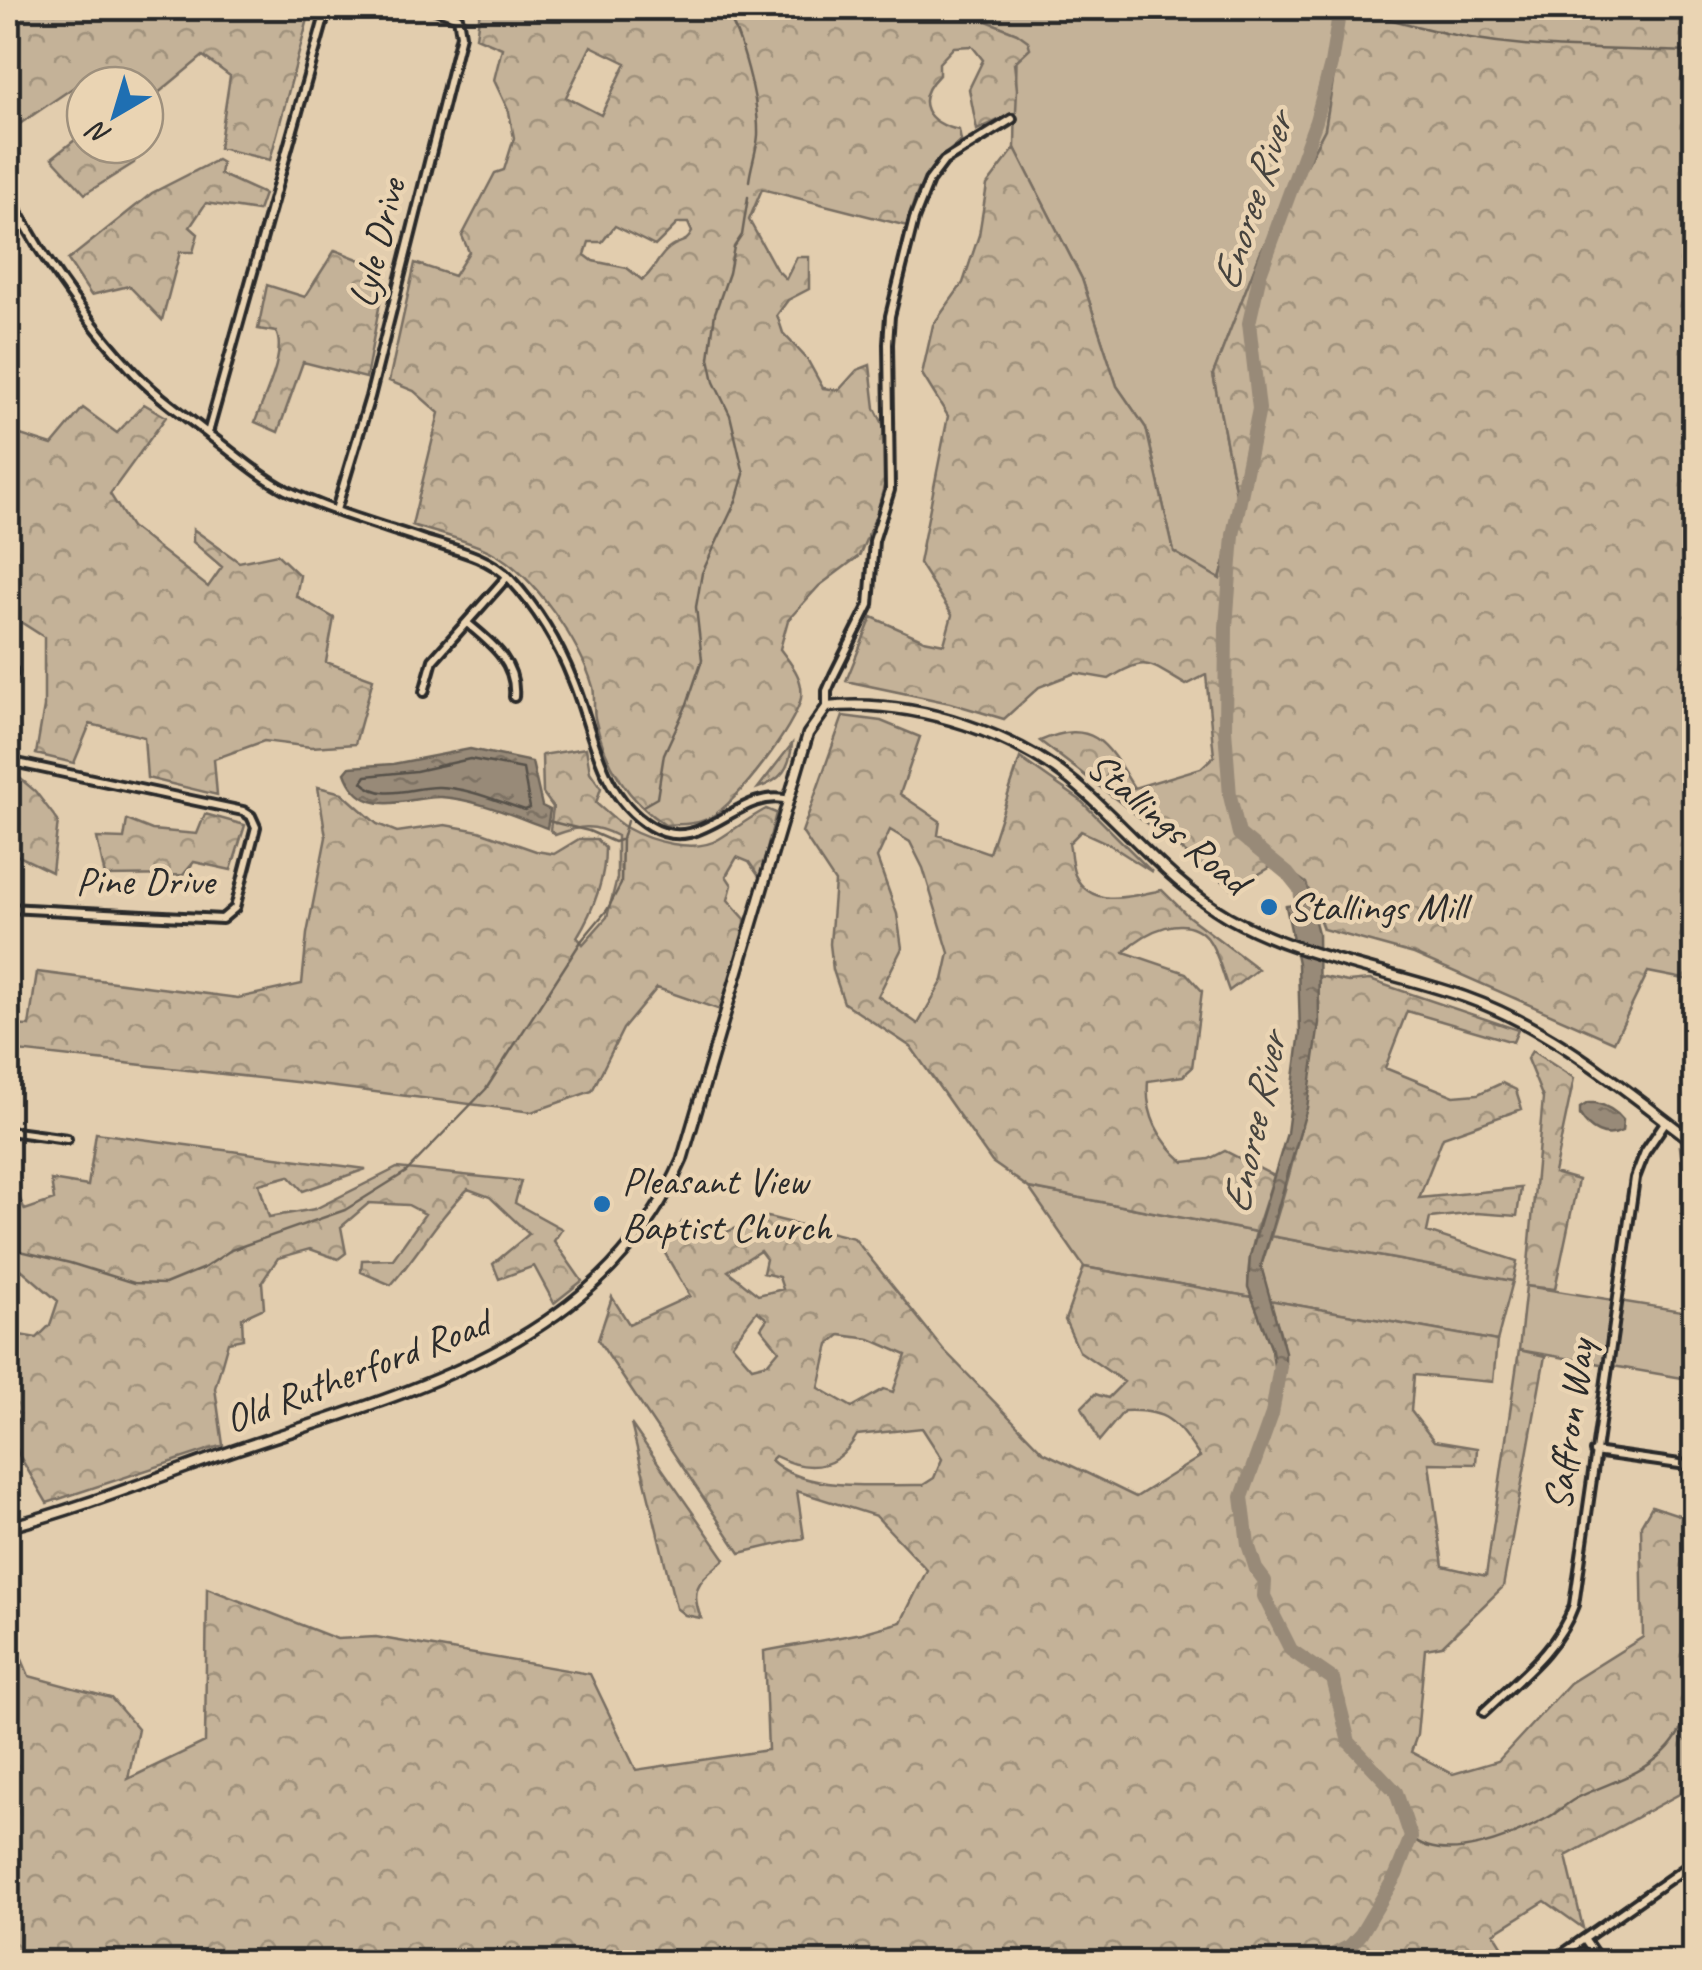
<svg xmlns="http://www.w3.org/2000/svg" width="1702" height="1970" font-family="Caveat,sans-serif">
  <style>
    .green { fill: #c4b298; stroke: #786e62; stroke-width: 2.5 }
    .forest { fill: url(#forest-crowns); stroke: #786e62; stroke-width: 2.5; fill-rule: evenodd }
    .water { fill: url(#water-ripples); stroke: #6c6459; stroke-width: 2.5 }
    .lines { fill: none; stroke-linecap: round; stroke-linejoin: round }
    .shore { stroke: #57514a; stroke-width: 2.5 }
    .stream { stroke: #6c6459; stroke-width: 2.5 }
    .river { stroke: #988a78; stroke-width: 14 }
    .minor-casing { stroke: #2b2b2b; stroke-width: 14 }
    .tertiary-casing { stroke: #2b2b2b; stroke-width: 15 }
    .minor { stroke: #ead4b3; stroke-width: 6 }
    .tertiary { stroke: #ead4b3; stroke-width: 8 }
    .poi-dot { fill: #1f6fb2; stroke: #ead4b3; stroke-width: 4 }
    .labels { text-anchor: middle; dominant-baseline: central; stroke-width: 9; stroke-linejoin: round; paint-order: stroke }
    .street-label { font-size: 40px; fill: #2b2b2b; stroke: #ead4b3 }
    .poi-label { font-size: 40px; fill: #2b2b2b; stroke: #ead4b3; text-anchor: start }
    .water-label { font-size: 42px; font-style: italic; fill: #46433e; stroke: #ead4b3 }
  </style>
  <defs>
    <pattern id="forest-crowns" width="20" height="18" patternUnits="userSpaceOnUse" patternTransform="scale(2.5)"><rect width="20" height="18" fill="#c4b298"/><path d="M2 6a3 3 0 1 1 6 0M12 15a3 3 0 1 1 6 0" fill="none" stroke="#9f917c"/></pattern>
    <pattern id="water-ripples" width="26" height="14" patternUnits="userSpaceOnUse" patternTransform="scale(2.5)"><rect width="26" height="14" fill="#988a78"/><path d="M2 4q2-2 4 0t4 0M15 11q2-2 4 0t4 0" fill="none" stroke="#7c7163"/></pattern>
  </defs>
  <rect width="100%" height="100%" fill="#e2cdae"/>
  <filter id="ink" filterUnits="userSpaceOnUse"><feTurbulence type="fractalNoise" baseFrequency=".01" numOctaves="2"/><feDisplacementMap in="SourceGraphic" scale="20" xChannelSelector="R" yChannelSelector="G"/><feConvolveMatrix kernelMatrix="1 2 1 2 8 2 1 2 1" color-interpolation-filters="sRGB"/></filter>
  <g filter="url(#ink)">
    <path class="green" d="M864 8H1345L1325 129 1261 251 1213 374 1239 509 1220 580 1174 552 1146 428 1117 386 1082 279 1015 148 1017 33 979 18 868 11Z
      M1029 1188 1256 1232C1251 1253 1244 1276 1252 1297L1084 1267Z
      M1271 1236 1513 1281 1497 1341 1269 1300 1261 1266Z
      M1526 1286 1694 1313V1380L1519 1350Z"/>
    <path class="forest" d="M8 8H311L270 160 219 148 230 76 203 56 145 104V85L85 87 80 83 8 132Z
      M535 8H864L868 11 979 18 1017 33 1028 41 1030 48 1014 63 1017 89 1016 112 977 130 969 89 983 60 972 46 954 47 939 63V75C912 102 927 123 959 130L961 141C930 165 915 187 907 226L762 189 749 220 776 269 786 279 797 257H809V289L788 300 777 315 783 333 807 359 823 388 839 390 857 370 870 365 875 408 884 426 886 479 876 516 859 556 819 586 788 620 780 649C791 664 804 678 801 698 796 725 735 805 711 817 697 825 681 824 665 825 628 801 604 762 595 718 593 708 595 697 593 687 580 642 534 575 493 553 469 540 438 534 412 525L439 413 414 391 389 381 415 263 454 276 469 252 462 236 495 173 504 170 514 138 509 112 494 80 502 48 476 37 480 11 532 13ZM591 46 626 63 601 115 566 97ZM678 223H688L692 232C686 244 681 240 671 247 658 255 655 271 642 280L627 268 593 261 585 255 589 242H602L615 226 655 246Z
      M1345 8H1694V981L1648 972 1614 1042 1414 954 1323 929 1306 883 1278 863 1233 889 1040 741C1094 717 1108 745 1134 788L1201 768 1214 756 1206 675 1186 685C1149 664 1147 654 1109 679L1075 673 1039 687 1004 719 950 703 846 681 872 617 924 640 944 644 952 615 919 563 948 416 922 374 933 325 963 283 979 235 987 185 1015 148 1082 279 1117 386 1146 428 1174 552 1220 579 1239 509 1213 374 1261 251 1325 129Z
      M85 132V145H138L134 163 85 194 52 158Z
      M217 160 222 163 220 174 264 194 258 211 206 203 190 227 198 234 193 252H180L162 320 129 286 91 295 68 260 152 193Z
      M335 250 386 270 366 378 303 362 278 432 255 422C263 399 287 353 276 332L258 329 267 285 305 297Z
      M144 404 166 417 110 494 131 527 208 587 222 567 193 542V529L239 562 277 554 300 576 296 596 334 618 326 662 373 679 355 744 311 747 264 741 214 759 217 795 147 778 144 737 90 724 74 763 36 754 44 707V637L19 621 8 618V427L14 433 52 445 83 408 117 433Z
      M843 716 881 721 920 737 900 794 940 821 938 835 989 853 1020 758 1080 800 1152 872 1107 843 1081 831 1069 843C1071 852 1071 866 1075 875 1091 910 1133 896 1162 890L1188 916 1258 969 1229 991C1223 976 1218 952 1208 939 1186 910 1144 932 1124 952L1186 973 1202 991 1192 1068 1183 1076 1148 1081C1145 1115 1159 1140 1184 1162L1209 1159 1225 1151 1274 1176 1256 1232 1029 1188 992 1162 911 1047 844 1003 833 970 830 944 835 882 802 832ZM890 830 910 842 923 868 949 953 943 980 918 1024 878 996 902 948 897 914 877 858Z
      M792 744C790 768 782 780 758 788Z
      M586 748 590 772 601 788 596 803C606 812 616 822 627 828 650 841 695 854 719 839 735 829 749 818 766 809L776 813 760 878 749 862 737 857 726 876 732 885 728 900 745 919V937L723 1011 657 988 623 1029 592 1091 532 1112 304 1083 8 1050V1025L29 1026 37 972 238 998 302 984 307 934 326 837 318 787 342 793 377 824 397 832 445 825 479 831 536 851 554 854 579 839H596L605 848C605 881 594 909 577 937L583 944 607 917 617 878V836C593 823 580 826 555 835L550 830 553 807 543 793 542 755Z
      M8 768 35 791 58 821 52 872 8 851Z
      M205 814 245 825 231 870 194 862 183 875 105 876 97 838 124 839 127 820 152 830 197 834Z
      M1319 976 1348 982 1370 980 1518 1030 1513 1042 1407 1011 1385 1068 1454 1096 1478 1094 1502 1083 1516 1090 1522 1109 1443 1137 1419 1198 1521 1188 1517 1216 1476 1213 1430 1218 1427 1232 1517 1261 1513 1281 1271 1236C1298 1151 1319 1066 1319 976Z
      M1532 1051 1574 1078 1554 1173 1578 1180 1555 1289 1526 1286 1543 1098 1527 1059Z
      M96 1133 366 1169 303 1191 289 1176 259 1184 269 1217 315 1209 397 1168 521 1181 515 1203 562 1229 554 1241 582 1281 554 1303 534 1266 499 1279 493 1264 529 1234 490 1197 468 1189C437 1219 419 1253 391 1285L361 1272 362 1260 393 1259 425 1214 408 1205 369 1203 341 1227 346 1253 338 1259 310 1249 278 1258 262 1282 264 1308 242 1318 243 1339 228 1342 215 1388 223 1445 47 1503 12 1443 20 1414 8 1408V1333L37 1338 50 1325 58 1301 21 1269 8 1311V1192L17 1193 25 1210 54 1200 51 1180 88 1186Z
      M1680 1147 1694 1158V1257Z
      M768 1217 854 1238 943 1349 1043 1452 1136 1497 1200 1457C1176 1422 1168 1409 1124 1411L1099 1441 1082 1407 1095 1394 1108 1398 1124 1382 1079 1351 1065 1320 1084 1267 1252 1297 1272 1350 1277 1380C1291 1353 1279 1328 1269 1300L1497 1341 1493 1382 1414 1375 1411 1411 1434 1441 1477 1448 1476 1464 1429 1463 1443 1566 1486 1576 1519 1350 1545 1356 1503 1587 1442 1646 1425 1649 1417 1735 1411 1752 1453 1774 1498 1761 1570 1683 1643 1637 1641 1525 1652 1506 1688 1518 1694 1508V1786L1566 1856 1583 1928 1545 1901 1494 1933 1512 1962H8V1626L29 1676 111 1698 138 1729 128 1779 205 1742 207 1588 337 1639 376 1637 590 1674 636 1770 768 1750 764 1651 862 1633 901 1622 927 1570 876 1516 797 1491 804 1538 740 1553 598 1340 612 1297 629 1324 690 1296 663 1250 682 1222 706 1239ZM760 1251 766 1259 763 1273 779 1277 783 1289 758 1295 728 1271ZM757 1311 767 1319 761 1328 779 1350 768 1363 752 1367 732 1344ZM840 1335 870 1339 906 1355 893 1392 884 1389 852 1407 819 1388 829 1344ZM922 1428 942 1459 934 1478 923 1485C876 1484 806 1493 771 1460L775 1456C809 1473 838 1470 857 1435Z
      M631 1424 725 1559C702 1580 688 1585 701 1618L685 1615 676 1608Z"/>
    <path class="water" d="M470 749 532 762 542 806 550 810 547 828C514 816 476 799 441 797 418 796 393 808 371 801 358 797 349 785 345 773L350 767 393 764Z
      M1310 903 1318 933 1319 1023 1307 1108 1261 1266 1285 1352V1364L1276 1382 1272 1350 1248 1287 1250 1256 1287 1133 1300 1032 1298 963 1286 906Z
      M1596 1103C1608 1106 1616 1111 1623 1120L1622 1131C1605 1140 1589 1130 1580 1115V1108L1588 1103Z"/>
    <g class="lines">
      <path class="shore" d="M470 759 523 769 530 808 525 810C497 801 468 788 439 787 413 786 383 803 362 782L366 776 416 771Z"/>
      <path class="stream" d="M724 8C742 35 759 102 758 135 757 150 751 165 749 181
        M1362 8C1380 19 1399 21 1420 27 1512 52 1600 48 1694 52
        M643 806 657 798 664 754 687 704 702 660 696 607 702 573 736 501 744 474 730 415 714 382 709 358 715 313 729 273 734 247 742 235 748 197
        M548 821 589 831 614 842 620 840
        M8 1248 70 1263 134 1283 165 1284 204 1268 231 1250 345 1210 406 1172 486 1089 582 940 607 910 621 884 622 839 627 821
        M1411 1837C1445 1867 1515 1836 1549 1817 1558 1812 1566 1804 1575 1799 1605 1783 1639 1777 1664 1752 1679 1738 1687 1717 1694 1698"/>
      <path class="river" d="M1304 920 1300 889 1288 874 1239 834 1230 796 1225 729 1226 627 1233 535 1259 409 1249 323 1260 274 1316 121 1331 64 1340 8
        M1280 1366 1272 1414 1242 1497 1248 1544 1256 1569 1265 1581 1264 1596 1291 1650 1333 1679 1349 1742 1396 1792 1411 1837 1396 1875 1361 1934 1350 1946 1318 1962"/>
      <g class="minor-casing">
        <path id="minor" d="M8 197C19 213 29 231 39 248 66 290 97 332 131 369 154 395 185 415 212 437 236 455 259 476 286 490 329 511 376 524 421 539 451 549 487 555 510 579 537 608 559 645 573 681 593 730 600 796 650 826 703 858 737 786 789 800
          M208 433 327 8
          M336 510 370 397 461 35 458 17 432 8
          M467 623C491 643 517 662 514 697
          M8 671 14 672
          M424 692 433 660 507 577
          M827 707V691L834 675 869 605 874 541 890 490 888 344 890 316 914 219 929 181 944 161 1012 119
          M8 761 243 811 251 816 256 827 235 908 222 919 8 908
          M8 1131 67 1139
          M1594 1452 1694 1466
          M1484 1712C1518 1679 1558 1650 1574 1605L1635 1178 1645 1152 1666 1121
          M1584 1939 1600 1962
          M1551 1962 1694 1862"/>
      </g>
      <g class="tertiary-casing">
        <path id="tertiary" d="M8 1527C86 1507 162 1475 238 1449 413 1390 601 1345 682 1160L808 734 827 707C914 698 1022 734 1086 793 1133 835 1173 885 1228 917 1301 958 1387 970 1465 997 1552 1028 1622 1088 1694 1142"/>
      </g>
      <use href="#minor" class="minor"/>
      <use href="#tertiary" class="tertiary"/>
    </g>
  </g>
  <g class="poi-dot">
    <circle cx="1269" cy="907" r="10"/>
    <circle cx="602" cy="1204" r="10"/>
  </g>
  <g class="labels">
    <g class="street-label">
      <text transform="translate(377 243) rotate(-76)">Lyle Drive</text>
      <text transform="translate(1168 823) rotate(40)">Stallings Road</text>
      <text x="145" y="881">Pine Drive</text>
      <text transform="translate(357 1371) rotate(-21)">Old Rutherford Road</text>
      <text transform="translate(1569 1425) rotate(-82)">Saffron Way</text>
    </g>
    <g class="poi-label">
      <text x="1289" y="907">Stallings Mill</text>
      <text x="622" y="1181">Pleasant View<tspan x="622" dy="46">Baptist Church</tspan></text>
    </g>
    <g class="water-label">
      <text transform="translate(1252 202) rotate(-72)">Enoree River</text>
      <text transform="translate(1254 1124) rotate(-78)">Enoree River</text>
    </g>
  </g>
  <rect width="1702" height="1970" fill="none" stroke="#ead4b3" stroke-width="40"/>
  <rect x="20" y="20" width="1662" height="1930" fill="none" stroke="#2b2b2b" stroke-width="4" filter="url(#ink)"/>
  <g transform="translate(115 115) rotate(218)"><circle r="48" fill="#ead4b3" stroke="#9e907d" stroke-width="2.5"/>
  <path d="M0-8L18 38L0 25L-18 38Z" fill="#1f6fb2"/>
  <text y="-15" font-size="28" font-weight="bold" text-anchor="middle" fill="#2b2b2b">N</text>
  </g>
</svg>
